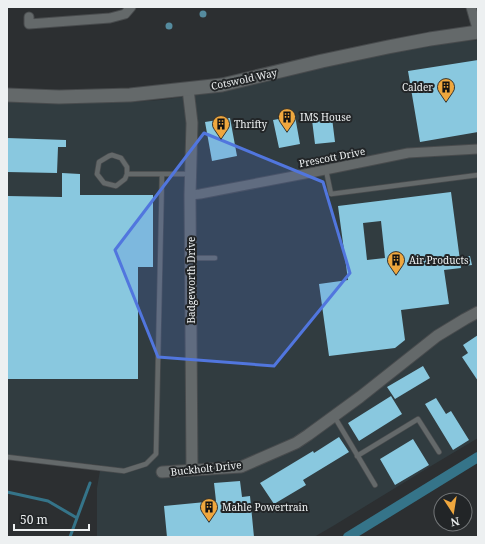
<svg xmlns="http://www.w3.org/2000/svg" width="485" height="544" font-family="'Noto Serif',serif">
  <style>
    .built { fill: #313c40 }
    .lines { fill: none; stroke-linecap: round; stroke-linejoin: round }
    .stream { stroke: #357489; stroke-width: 3 }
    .canal { stroke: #357489; stroke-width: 10 }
    .building { fill: #89c8df; fill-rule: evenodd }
    .service-casing { stroke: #484b4d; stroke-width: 6 }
    .minor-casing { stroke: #484b4d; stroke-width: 11 }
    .tertiary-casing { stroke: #484b4d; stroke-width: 13 }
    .secondary-casing { stroke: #484b4d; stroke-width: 15 }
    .service { stroke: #64696a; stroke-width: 4.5 }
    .minor { stroke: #64696a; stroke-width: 9 }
    .tertiary { stroke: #64696a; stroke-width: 11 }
    .secondary { stroke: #64696a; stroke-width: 13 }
    .tree { fill: #558b9e }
    .marked { fill: #5176de; fill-opacity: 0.2; stroke: #5176de; stroke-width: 3; stroke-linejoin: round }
    .labels { text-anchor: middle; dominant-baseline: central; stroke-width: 4; stroke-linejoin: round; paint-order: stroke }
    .street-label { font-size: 10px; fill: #edf0f1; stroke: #222527 }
    .poi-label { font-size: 10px; fill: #edf0f1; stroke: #222527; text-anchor: start }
  </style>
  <rect width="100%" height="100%" fill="#2c2f31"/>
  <path class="built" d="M478 40V438L431 466 333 526 314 537H97V488L101 465 7 457V100L31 102H131L160 100 218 92 324 65 429 45Z"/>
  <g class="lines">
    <path class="stream" d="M7 492 48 501 77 518 70 537
      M77 518 90 483"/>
    <path class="canal" d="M348 537 478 457"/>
  </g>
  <path class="building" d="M478 60V132L420 142 408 71Z
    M295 116 300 144 279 148 273 120Z
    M230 118 237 156 212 161 205 122Z
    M332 118 335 142 315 144 312 120Z
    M7 138 66 140V147H58L57 173 7 172Z
    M62 173 80 174V195H153V267H138V379H7V196L62 197Z
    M451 192 461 268 444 270 449 304 401 310 405 340 395 348 329 356 319 284 348 280 338 206ZM381 221 385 258 367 260 363 223Z
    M470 256 472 265 463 266 462 257Z
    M478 335V381L462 357 468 353 463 345Z
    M423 366 430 378 395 399 387 387Z
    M391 396 402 414 359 441 348 423Z
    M436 398 446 414 451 411 469 440 453 450 425 404Z
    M339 437 349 452 303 480 306 485 274 504 260 483 313 451 314 453Z
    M413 439 429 465 395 485 380 459Z
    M240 481 242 497 250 496 254 537H167L164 506 216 501 214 483Z"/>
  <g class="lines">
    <g class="service-casing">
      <path id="service" d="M112 155 121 158 127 167V174L125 179 116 186 104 183 97 174 99 162 109 156Z
        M326 170 331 194 478 175
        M127 174H191
        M191 258H215
        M334 416 375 485
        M357 456 418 419 439 452
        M7 457 124 471 146 464 156 454 162 174"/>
    </g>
    <g class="minor-casing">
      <path id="minor" d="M471 7 478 32
        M29 17V24L110 18 125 14 131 7
        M190 195 200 194 315 172 408 153 478 149"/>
    </g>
    <g class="tertiary-casing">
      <path id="tertiary" d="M188 89 192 123 190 195 192 470
        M162 472 241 467 296 443 308 435 360 397 437 336 465 319 478 312"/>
    </g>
    <g class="secondary-casing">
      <path id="secondary" d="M7 95 59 97 130 95 222 85 322 61 388 47 430 39 478 32"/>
    </g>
    <use href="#service" class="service"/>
    <use href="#minor" class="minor"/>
    <use href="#tertiary" class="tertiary"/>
    <use href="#secondary" class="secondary"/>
  </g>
  <g class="tree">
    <circle cx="203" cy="14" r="3.5"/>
    <circle cx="169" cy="26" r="3.5"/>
  </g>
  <path class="marked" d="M204 133 323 182 350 273 274 366 158 357 115 250Z"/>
  <defs>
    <g id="building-pin" transform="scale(0.9)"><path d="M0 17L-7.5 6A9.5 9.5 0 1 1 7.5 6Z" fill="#efa73e" stroke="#222527"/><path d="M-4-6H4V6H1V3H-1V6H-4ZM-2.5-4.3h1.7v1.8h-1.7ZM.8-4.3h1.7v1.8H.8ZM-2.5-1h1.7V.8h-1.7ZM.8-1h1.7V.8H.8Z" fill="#111"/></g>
  </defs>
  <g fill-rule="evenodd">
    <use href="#building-pin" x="446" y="87"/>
    <use href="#building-pin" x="287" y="117"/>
    <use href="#building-pin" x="221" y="124"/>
    <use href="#building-pin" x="396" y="260"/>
    <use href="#building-pin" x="209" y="507"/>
  </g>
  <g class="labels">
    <g class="street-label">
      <text transform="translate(244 79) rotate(-12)">Cotswold Way</text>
      <text transform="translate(332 157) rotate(-11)">Prescott Drive</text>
      <text transform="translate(191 280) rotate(-90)">Badgeworth Drive</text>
      <text transform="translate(206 468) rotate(-6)">Buckholt Drive</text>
    </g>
    <g class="poi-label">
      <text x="433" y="87" text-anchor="end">Calder</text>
      <text x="300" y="117">IMS House</text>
      <text x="234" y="124">Thrifty</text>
      <text x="409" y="260">Air Products</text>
      <text x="222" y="507">Mahle Powertrain</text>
    </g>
  </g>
  <rect width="485" height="544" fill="none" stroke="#edf0f1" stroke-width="16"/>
  <g transform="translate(453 512) rotate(168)"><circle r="19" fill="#222527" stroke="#737678"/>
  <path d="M0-3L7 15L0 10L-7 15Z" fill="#efa73e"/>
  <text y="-6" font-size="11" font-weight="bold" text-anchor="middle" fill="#edf0f1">N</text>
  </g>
  <path d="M14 524v6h75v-6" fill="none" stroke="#edf0f1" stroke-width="2"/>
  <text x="20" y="524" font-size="12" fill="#edf0f1" stroke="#222527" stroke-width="3" paint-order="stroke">50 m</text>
</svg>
